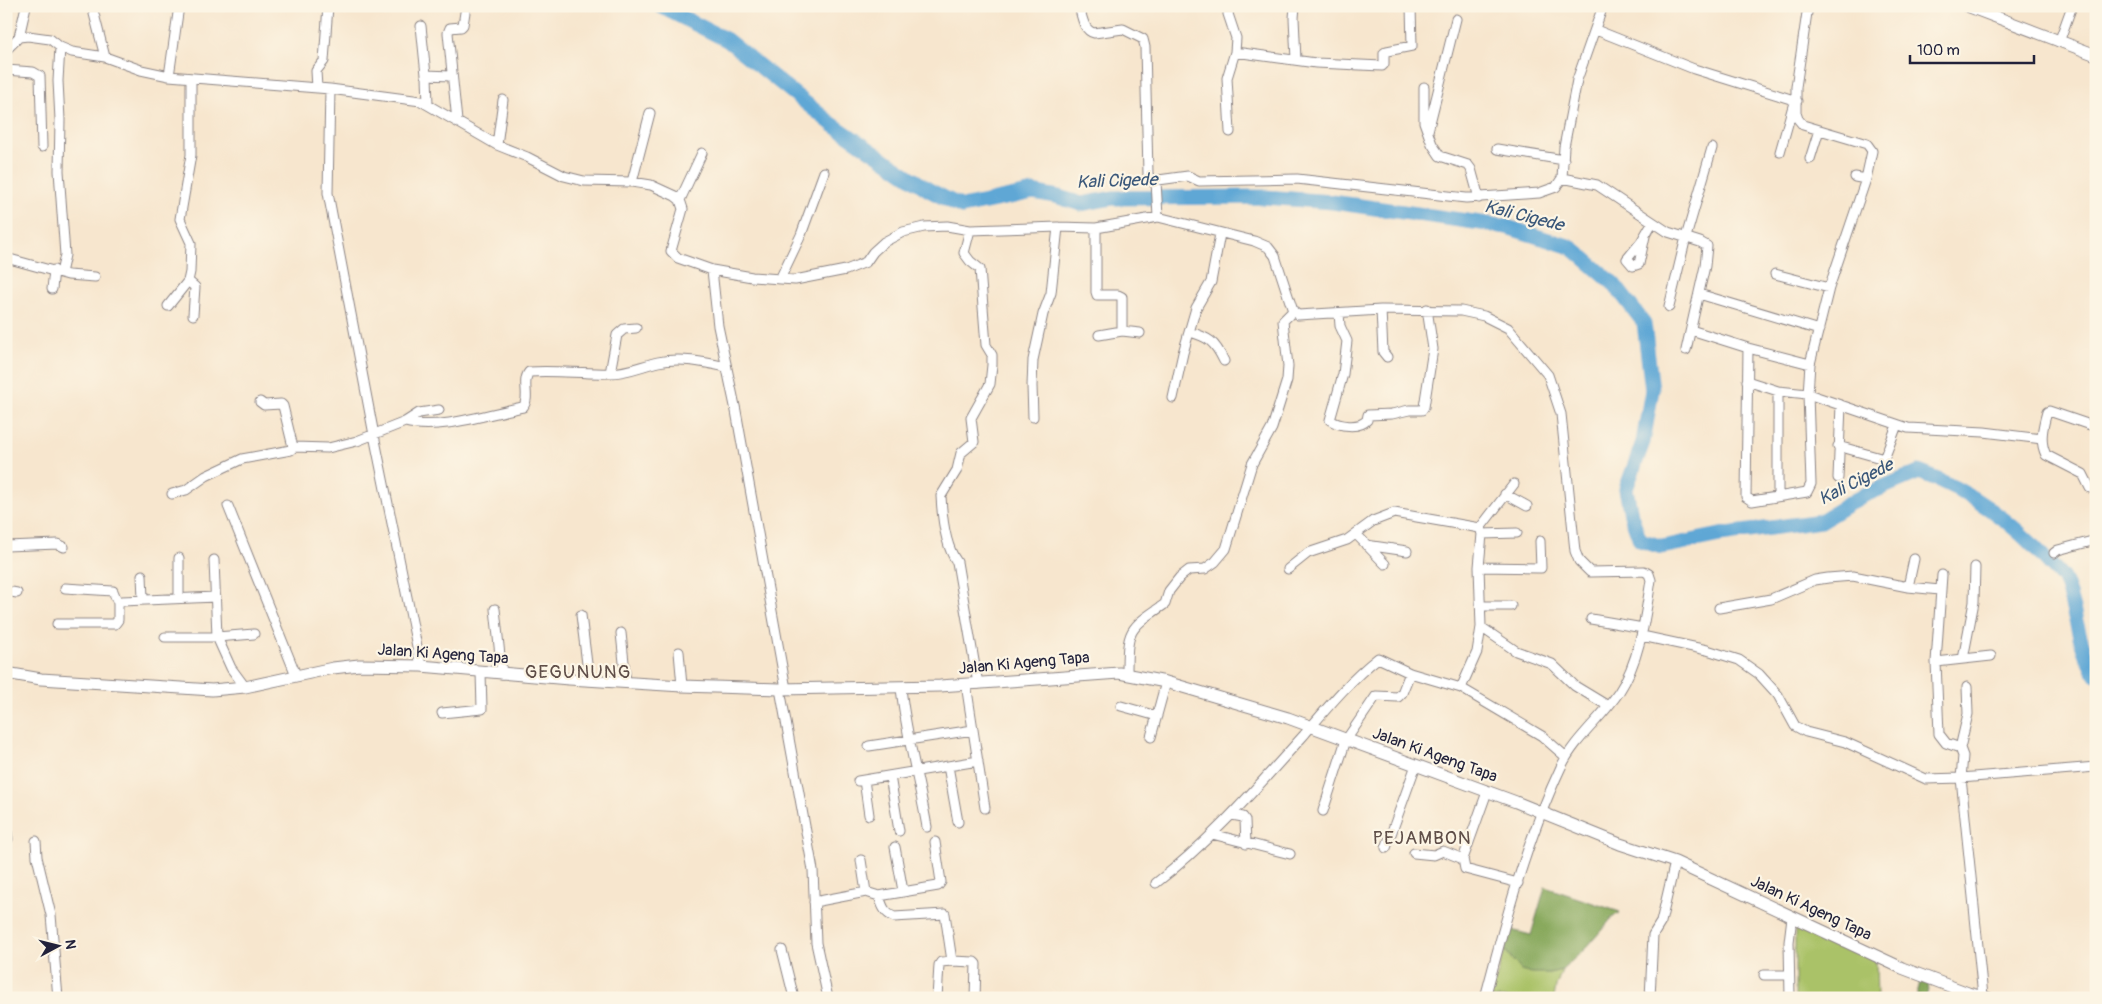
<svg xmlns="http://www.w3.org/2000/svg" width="2102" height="1004" font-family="Pangolin,sans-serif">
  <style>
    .green { fill: #aac268; stroke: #667252 }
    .forest { fill: #87a85c; stroke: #54654c }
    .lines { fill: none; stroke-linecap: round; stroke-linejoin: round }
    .river { stroke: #5ea7d5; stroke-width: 15 }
    .minor-casing { stroke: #8c8484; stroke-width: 11 }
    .tertiary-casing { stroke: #8c8484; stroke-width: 13 }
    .minor { stroke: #fff; stroke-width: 9 }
    .tertiary { stroke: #fff; stroke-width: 11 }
    .labels { text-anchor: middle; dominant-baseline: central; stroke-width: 4.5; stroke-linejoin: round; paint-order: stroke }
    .street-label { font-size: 16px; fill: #22223b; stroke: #fcf5e5 }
    .water-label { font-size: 18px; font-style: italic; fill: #3a5779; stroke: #fcf5e5 }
    .quarter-label { font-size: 19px; letter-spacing: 1px; fill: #5f4e48; stroke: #fcf5e5 }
  </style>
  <rect width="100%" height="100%" fill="#fcf5e5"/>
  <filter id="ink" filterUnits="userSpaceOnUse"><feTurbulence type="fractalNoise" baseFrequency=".02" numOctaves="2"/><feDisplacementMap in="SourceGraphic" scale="10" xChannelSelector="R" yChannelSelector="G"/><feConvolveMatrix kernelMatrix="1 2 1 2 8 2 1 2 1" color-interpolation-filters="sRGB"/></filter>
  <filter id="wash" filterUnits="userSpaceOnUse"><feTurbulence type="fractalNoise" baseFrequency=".0096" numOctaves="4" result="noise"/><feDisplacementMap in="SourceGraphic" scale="20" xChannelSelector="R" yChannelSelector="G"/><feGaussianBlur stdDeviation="1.12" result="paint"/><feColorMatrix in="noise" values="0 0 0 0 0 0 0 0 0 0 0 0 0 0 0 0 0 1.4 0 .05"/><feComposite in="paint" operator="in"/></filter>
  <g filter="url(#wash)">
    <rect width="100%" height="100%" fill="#f7e6ce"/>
    <path class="green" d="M1795 923 1876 961 1877 998H1795Z
      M1505 950 1514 962 1549 973 1562 970 1556 986 1554 998H1490Z"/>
    <path class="forest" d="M1545 887 1620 912 1612 918 1587 947 1562 970 1549 973H1532L1521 970 1505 950 1511 930 1531 935Z
      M1920 982 1929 985 1926 998H1916Z"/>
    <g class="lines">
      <path class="river" d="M660 6 727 40 832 124 929 190 962 207 1033 192 1059 197 1081 204 1113 198 1264 197 1332 202 1481 223 1507 227 1571 247 1614 284 1644 323 1652 390 1643 442 1626 489 1631 515 1640 540 1662 547 1720 535 1821 521 1860 497 1919 472C1969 490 2015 523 2049 563 2054 568 2061 574 2064 580 2076 608 2078 649 2096 674"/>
    </g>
  </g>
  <g filter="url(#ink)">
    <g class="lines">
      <g class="minor-casing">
        <path id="minor" d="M92 6 105 57
          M1079 6C1082 16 1083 30 1094 33L1123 29 1143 39 1145 47 1148 174 1151 181 1188 176 1199 181 1297 179 1466 198 1539 193 1556 187 1562 178
          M1230 6 1228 14 1236 38 1235 52 1227 78 1230 132
          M1295 6 1294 18 1296 60
          M1603 6 1577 80 1564 147 1562 178 1597 185 1668 232 1700 242 1707 246 1705 266 1686 350
          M421 26 426 75 451 76
          M1596 30 1694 69 1797 101
          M19 37 26 6
          M2059 42 2072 6
          M60 47 58 81 60 120 59 171 65 255 61 273
          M6 50 19 37 28 36 50 39 60 47 72 52 105 57 141 70 169 76 330 89 421 101 497 145 527 157 564 176 584 181 632 182 651 185 675 196 680 200 683 209 671 251 678 258 712 270 752 277 795 280 846 270 866 262 873 252 884 242 903 232 924 227 947 226 970 230 1058 227 1096 228 1158 217 1254 241 1268 247 1275 256 1293 311 1298 315 1381 310 1461 311 1484 316 1508 328 1548 375 1561 414 1575 551 1579 561 1590 572 1644 571 1649 574 1651 580C1645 618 1640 660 1619 692 1601 719 1575 738 1561 767 1527 839 1505 921 1485 998
          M1235 52 1316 63 1382 66 1384 64V53L1387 51 1412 46 1411 6
          M6 70 33 72 40 76 42 147
          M169 76 179 6
          M427 76 428 105
          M1424 87V122L1432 144 1440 156 1468 165 1471 169 1479 198
          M317 88 316 71 324 61 328 6
          M330 89 328 193 374 435 421 666
          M457 121 448 33 450 28 461 27 463 25 466 6
          M1428 131 1456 19
          M497 145 503 100
          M1497 149 1564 160
          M1780 152 1793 106
          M1810 159 1819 130
          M1855 177 1866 179
          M1156 181 1158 217
          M632 182 650 113
          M680 200 702 153
          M1096 228V292L1097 295H1118L1122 297V331
          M970 230 964 253 970 261 980 269 986 345 992 355V365L990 384 971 418 974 442 961 453 957 470 941 496C942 516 945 546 957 562L978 684
          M1645 236 1639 264 1633 266 1627 259 1641 242 1652 223
          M6 258 68 275 95 277
          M712 270 718 326 736 411 786 689
          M1775 274 1829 288
          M780 279 801 235 824 172
          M188 281 195 287 193 315
          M52 289 54 270
          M1699 294 1819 330
          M168 306 188 281 190 272 191 243 180 219 191 155V79
          M1669 307 1686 237 1712 148
          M1381 310 1383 352 1387 357
          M1339 313 1340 326 1347 341 1343 374 1330 420C1339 426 1359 429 1367 420L1368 415 1392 414 1409 410H1422L1424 407 1433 349 1427 309
          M1691 330 1748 348 1810 364
          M1189 332C1209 337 1215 342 1224 361
          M1099 335 1122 331 1140 333
          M1748 348 1746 497 1752 501 1807 492 1811 484 1808 394 1810 364 1829 288 1866 179 1872 151 1867 144 1803 125 1798 119 1796 113V87L1808 6
          M610 373 617 335 624 329 636 328
          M1747 381 1778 391 1808 394 1908 428 1984 432 2042 439
          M1778 391V496
          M1173 398 1183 353 1196 308 1211 282 1220 234
          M260 402 264 405 281 404 283 406 293 447 328 448 357 441 405 422 419 413 439 410
          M1033 417 1032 386 1033 360 1043 314 1051 293 1058 227
          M405 422C439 431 488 414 523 407 531 397 521 382 529 372 556 370 583 374 610 373 627 373 641 366 658 362 680 357 704 362 726 367
          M1838 446 1884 459 1897 425
          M1838 478 1841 405
          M2090 488 2083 474 2046 455C2039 441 2043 426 2047 412L2049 411 2096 427
          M172 494 186 490 206 476 242 459 291 450 293 447
          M1505 494 1527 506
          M228 506 296 675
          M1480 528 1514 484
          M1356 534 1385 564
          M1482 534 1517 533
          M1366 545 1407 551
          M6 546 58 544 64 547
          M2054 553 2058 550 2096 540
          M179 558V598
          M214 560 217 637 231 668 245 687
          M1479 567 1541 568 1540 541
          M1288 569 1308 553 1347 540 1373 521 1394 513 1480 528 1482 534 1479 567 1481 627 1477 652 1461 688 1542 736 1566 757
          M142 575 143 599
          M1942 575 1936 662 1939 734 1946 743 1960 748 1963 756 1961 778 1983 996
          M1908 587 1914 559
          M65 588 113 591 118 603
          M6 591 17 593
          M1481 606H1511
          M1719 608 1771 599 1815 580 1828 578 1853 576 1908 587 1940 590
          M495 609 502 674
          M581 615 589 680
          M1591 619 1643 628
          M57 624H115L118 620V603L122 601 216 597
          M1481 627 1516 651 1552 664 1575 686 1608 706
          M621 633 626 682
          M1642 636 1707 650 1739 660 1759 674 1778 695 1795 726 1806 732 1845 742 1926 779 1961 778 2096 767
          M165 637H217L254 634
          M679 652 682 686
          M1963 659 1974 602 1975 567
          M1936 662 1991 656
          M1127 675C1127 629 1128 629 1165 604L1169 591 1180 577 1189 570 1205 569 1215 562 1226 549 1252 464 1272 428 1287 380 1288 366 1283 321 1293 311
          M966 684 985 808
          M901 688C906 735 919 780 927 827
          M780 689 813 870 816 943 828 998
          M1121 706 1157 716
          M442 713 482 709 481 672
          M1151 737 1166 682
          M869 746 973 730
          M1960 748 1968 714 1967 687
          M948 766 958 822
          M890 776 899 831
          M864 780 869 815
          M858 781 978 761
          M1487 792 1463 859 1465 869 1518 883
          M1323 811 1346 740 1376 696 1398 697 1402 693 1410 673
          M1232 815 1243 817 1245 820 1246 844
          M6 825 8 839
          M1212 834 1290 854
          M36 841 37 857 51 915 58 998
          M895 847 903 891
          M1386 848 1416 765
          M1414 853 1434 855 1443 851 1463 859
          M861 860 866 892
          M1156 883C1212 840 1257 787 1304 735 1327 708 1350 680 1378 658L1410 673 1461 688
          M879 896C882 905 884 913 894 917L945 914 952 961 974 962 976 964 975 998
          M814 902 866 892 879 896 938 886 941 882 935 842
          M782 950 794 998
          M1764 975H1789
          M937 998 939 965 941 962 952 961
          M1650 998 1653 935 1661 922 1675 862
          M1790 998 1789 942 1792 917"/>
      </g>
      <g class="tertiary-casing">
        <path id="tertiary" d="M1967 6 2096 55
          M6 673 41 679 212 690 245 687 333 668 359 665 421 666 569 679 682 686 780 689 940 686 1119 673 1166 682 1288 718 1516 802 1620 844 1675 862 1902 968 1968 993 1988 998"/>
      </g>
      <use href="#minor" class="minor"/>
      <use href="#tertiary" class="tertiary"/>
    </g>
  </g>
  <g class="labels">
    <g class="street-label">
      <text transform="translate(443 654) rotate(4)">Jalan Ki Ageng Tapa</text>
      <text transform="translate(1024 663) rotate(-5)">Jalan Ki Ageng Tapa</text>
      <text transform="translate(1435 755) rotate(20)">Jalan Ki Ageng Tapa</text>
      <text transform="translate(1811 908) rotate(25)">Jalan Ki Ageng Tapa</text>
    </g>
    <g class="water-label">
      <text transform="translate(1117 181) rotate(-2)">Kali Cigede</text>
      <text transform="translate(1524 216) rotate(14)">Kali Cigede</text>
      <text transform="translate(1856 482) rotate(-27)">Kali Cigede</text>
    </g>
    <g class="quarter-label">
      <text x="578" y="672">GEGUNUNG</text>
      <text x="1422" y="838">PEJAMBON</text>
    </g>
  </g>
  <rect width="2102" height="1004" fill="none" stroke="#fcf5e5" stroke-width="25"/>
  <g transform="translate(58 946) rotate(83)" stroke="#fcf5e5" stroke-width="4" paint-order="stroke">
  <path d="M0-4L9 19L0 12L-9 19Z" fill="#22223b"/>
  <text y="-8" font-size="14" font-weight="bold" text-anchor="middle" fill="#22223b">N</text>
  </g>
  <path d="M1910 55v8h124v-8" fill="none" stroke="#22223b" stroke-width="2.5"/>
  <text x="1917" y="55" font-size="15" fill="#22223b" stroke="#fcf5e5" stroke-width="4" paint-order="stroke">100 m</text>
</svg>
